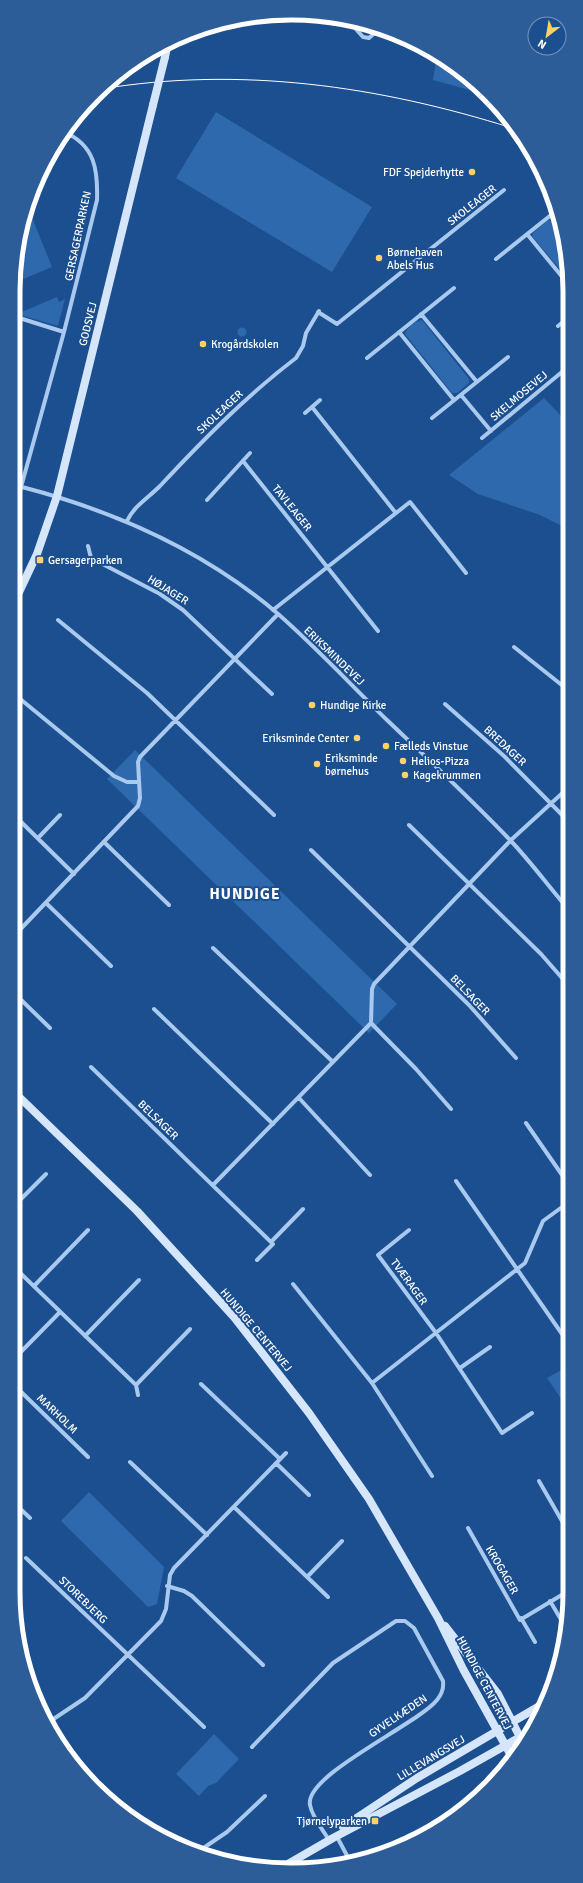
<svg xmlns="http://www.w3.org/2000/svg" width="583" height="1883" font-family="Signika,sans-serif">
  <style>
    .green { fill: #2e69ad }
    .lines { fill: none; stroke-linecap: round; stroke-linejoin: round }
    .street { stroke: #a9c9ee; stroke-width: 4 }
    .secondary { stroke: #d6e6fa; stroke-width: 8 }
    .tram { stroke: #fff; stroke-width: 1 }
    .secondary-bridge { stroke: #d6e6fa; stroke-width: 8 }
    .poi-dot { fill: #ffd166; stroke: #1b4f8f; stroke-width: 1.5 }
    .labels { text-anchor: middle; dominant-baseline: central; stroke-width: 4; stroke-linejoin: round; paint-order: stroke }
    .poi-label { font-size: 11px; fill: #fff; stroke: #1b4f8f; text-anchor: start }
    .street-label { font-size: 11px; fill: #fff; stroke: #1b4f8f }
    .district-label { font-size: 15px; font-weight: bold; letter-spacing: 1px; fill: #fff; stroke: #1b4f8f }
    .rim { fill: none; stroke: #fff; stroke-width: 5 }
  </style>
  <rect width="100%" height="100%" fill="#1b4f8f"/>
  <path class="green" d="M439 57 477 86 473 91 433 80 436 61Z
    M216 112 372 207 332 272 176 178Z
    M31 215 52 267 14 283 18 237 24 217Z
    M548 220C568 227 568 262 568 279L532 236 533 233Z
    M57 297 59 302 65 299 58 326 17 314Z
    M422 320 469 379V383L457 393H452L405 334C407 328 415 321 422 320Z
    M237.5 332a4.5 4.5 0 1 1 9 0a4.5 4.5 0 1 1-9 0Z
    M544 398 568 423V529L540 515 478 494 449 475Z
    M135 750 397 1004 369 1033 107 779Z
    M570 1365V1412L547 1378Z
    M89 1492 164 1567 157 1604 148 1607 61 1521Z
    M214 1734 239 1759 216 1783 208 1786 199 1796 176 1774Z"/>
  <g class="lines">
    <path class="street" d="M347 19 363 37 369 38 378 30
      M527 234 568 284
      M496 259 551 215 558 223
      M318 312 337 324 504 190
      M421 314 477 382
      M13 316 64 332
      M558 326 568 318
      M399 332 454 400
      M367 358 454 288
      M461 395 491 431
      M312 407 395 512
      M305 413 320 400
      M432 418 508 357
      M482 438 568 367
      M243 461 378 631
      M22 487C114 511 204 551 277 613 316 647 351 685 388 721 429 760 471 799 510 840 531 862 549 887 569 910
      M207 500 250 453
      M13 516 64 332 97 200C98 170 95 145 64 132
      M127 521C134 506 148 498 160 486 203 440 246 396 296 358L303 346 306 333 319 311
      M88 546 91 558 160 594 183 610 272 694
      M273 610 410 502 466 573
      M58 620 147 693 274 815
      M514 647 568 690
      M19 698 114 776 127 782H139
      M445 704 504 756 569 822
      M13 814 74 874
      M409 825 541 954 569 986
      M38 838 60 815
      M105 843 169 905
      M311 850 469 1005 516 1058
      M46 903 111 966
      M13 937 138 806 140 798 138 762 140 757 278 614
      M213 948 332 1061
      M13 992 50 1028
      M154 1009 273 1124
      M371 1023 416 1069 451 1109
      M91 1067 273 1244 257 1260
      M299 1098 370 1175
      M526 1123 569 1185
      M456 1181 562 1334
      M213 1185 371 1023 372 989 374 984 511 840 569 787
      M13 1207 46 1174
      M409 1230 378 1255 436 1333 502 1433 532 1413
      M271 1242 303 1209
      M13 1266 136 1385 190 1329
      M293 1284 372 1383 432 1476
      M34 1286 88 1230
      M85 1336 139 1280
      M13 1360 60 1312
      M460 1368 490 1347
      M372 1383 525 1263 543 1221 569 1202
      M13 1384 88 1457
      M201 1384 280 1459
      M136 1385 138 1395
      M130 1462 207 1535
      M276 1463 309 1495
      M539 1481 570 1535
      M13 1502 30 1518
      M234 1507 328 1597
      M468 1528 520 1620 570 1590
      M26 1558 204 1727
      M307 1577 342 1541
      M167 1586 184 1591 192 1596 263 1665
      M550 1601 566 1628
      M521 1618 535 1642
      M33 1695 43 1711
      M49 1722 85 1698 161 1621 166 1609 170 1575 174 1568 286 1453
      M252 1747 333 1663 396 1621H405L414 1628 443 1681C444 1689 442 1694 437 1700 418 1724 304 1775 310 1805 312 1817 323 1830 329 1840
      M96 1788 98 1787
      M336 1835 351 1863
      M199 1851 227 1832 265 1796"/>
    <path class="secondary" d="M165 57 168 43
      M13 605 37 554 57 496 153 105
      M13 1091 137 1211 234 1317 309 1413 369 1499 438 1618 463 1669 513 1759
      M445 1626 498 1694 524 1745
      M343 1827 417 1778 548 1701
      M281 1868 333 1838 460 1771 531 1731"/>
    <path class="tram" d="M101 89C240 66 379 86 512 128"/>
    <path class="secondary-bridge" d="M153 105 165 57"/>
  </g>
  <g class="poi-dot">
    <circle cx="472" cy="172" r="4"/>
    <circle cx="379" cy="258" r="4"/>
    <circle cx="203" cy="344" r="4"/>
    <rect x="36" y="556" width="8" height="8" rx="2"/>
    <circle cx="312" cy="705" r="4"/>
    <circle cx="357" cy="738" r="4"/>
    <circle cx="386" cy="746" r="4"/>
    <circle cx="403" cy="761" r="4"/>
    <circle cx="317" cy="764" r="4"/>
    <circle cx="405" cy="775" r="4"/>
    <rect x="371" y="1817" width="8" height="8" rx="2"/>
  </g>
  <g class="labels">
    <g class="poi-label">
      <text x="464" y="172" text-anchor="end">FDF Spejderhytte</text>
      <text x="387" y="252">Børnehaven<tspan x="387" dy="13">Abels Hus</tspan></text>
      <text x="211" y="344">Krogårdskolen</text>
      <text x="48" y="560">Gersagerparken</text>
      <text x="320" y="705">Hundige Kirke</text>
      <text x="349" y="738" text-anchor="end">Eriksminde Center</text>
      <text x="394" y="746">Fælleds Vinstue</text>
      <text x="325" y="758">Eriksminde<tspan x="325" dy="13">børnehus</tspan></text>
      <text x="411" y="761">Helios-Pizza</text>
      <text x="413" y="775">Kagekrummen</text>
      <text x="367" y="1821" text-anchor="end">Tjørnelyparken</text>
    </g>
    <g class="street-label">
      <text transform="translate(472 205) rotate(-38)">SKOLEAGER</text>
      <text transform="translate(78 236) rotate(-78)">GERSAGERPARKEN</text>
      <text transform="translate(88 324) rotate(-76)">GODSVEJ</text>
      <text transform="translate(519 396) rotate(-40)">SKELMOSEVEJ</text>
      <text transform="translate(220 412) rotate(-43)">SKOLEAGER</text>
      <text transform="translate(292 508) rotate(51)">TAVLEAGER</text>
      <text transform="translate(168 590) rotate(32)">HØJAGER</text>
      <text transform="translate(334 656) rotate(44)">ERIKSMINDEVEJ</text>
      <text transform="translate(505 746) rotate(43)">BREDAGER</text>
      <text transform="translate(470 995) rotate(46)">BELSAGER</text>
      <text transform="translate(158 1120) rotate(44)">BELSAGER</text>
      <text transform="translate(409 1282) rotate(54)">TVÆRAGER</text>
      <text transform="translate(256 1330) rotate(50)">HUNDIGE CENTERVEJ</text>
      <text transform="translate(57 1414) rotate(44)">MARHOLM</text>
      <text transform="translate(502 1570) rotate(60)">KROGAGER</text>
      <text transform="translate(83 1600) rotate(44)">STOREBJERG</text>
      <text transform="translate(484 1683) rotate(62)">HUNDIGE CENTERVEJ</text>
      <text transform="translate(398 1716) rotate(-34)">GYVELKÆDEN</text>
      <text transform="translate(431 1758) rotate(-31)">LILLEVANGSVEJ</text>
    </g>
    <g class="district-label">
      <text x="245" y="894">HUNDIGE</text>
    </g>
  </g>
  <path d="M0 0H583V1883H0ZM291 20H292A271 271 0 0 1 563 291V1592A271 271 0 0 1 292 1863H291A271 271 0 0 1 20 1592V291A271 271 0 0 1 291 20Z" fill="#2d5d98" fill-rule="evenodd"/>
  <path class="rim" d="M291 20H292A271 271 0 0 1 563 291V1592A271 271 0 0 1 292 1863H291A271 271 0 0 1 20 1592V291A271 271 0 0 1 291 20Z"/>
  <g transform="translate(547 36) rotate(211)"><circle r="19" fill="#1b4f8f" stroke="#7695bc"/>
  <path d="M0-3L7 15L0 10L-7 15Z" fill="#ffd166"/>
  <text y="-6" font-size="11" font-weight="bold" text-anchor="middle" fill="#ffffff">N</text>
  </g>
</svg>
